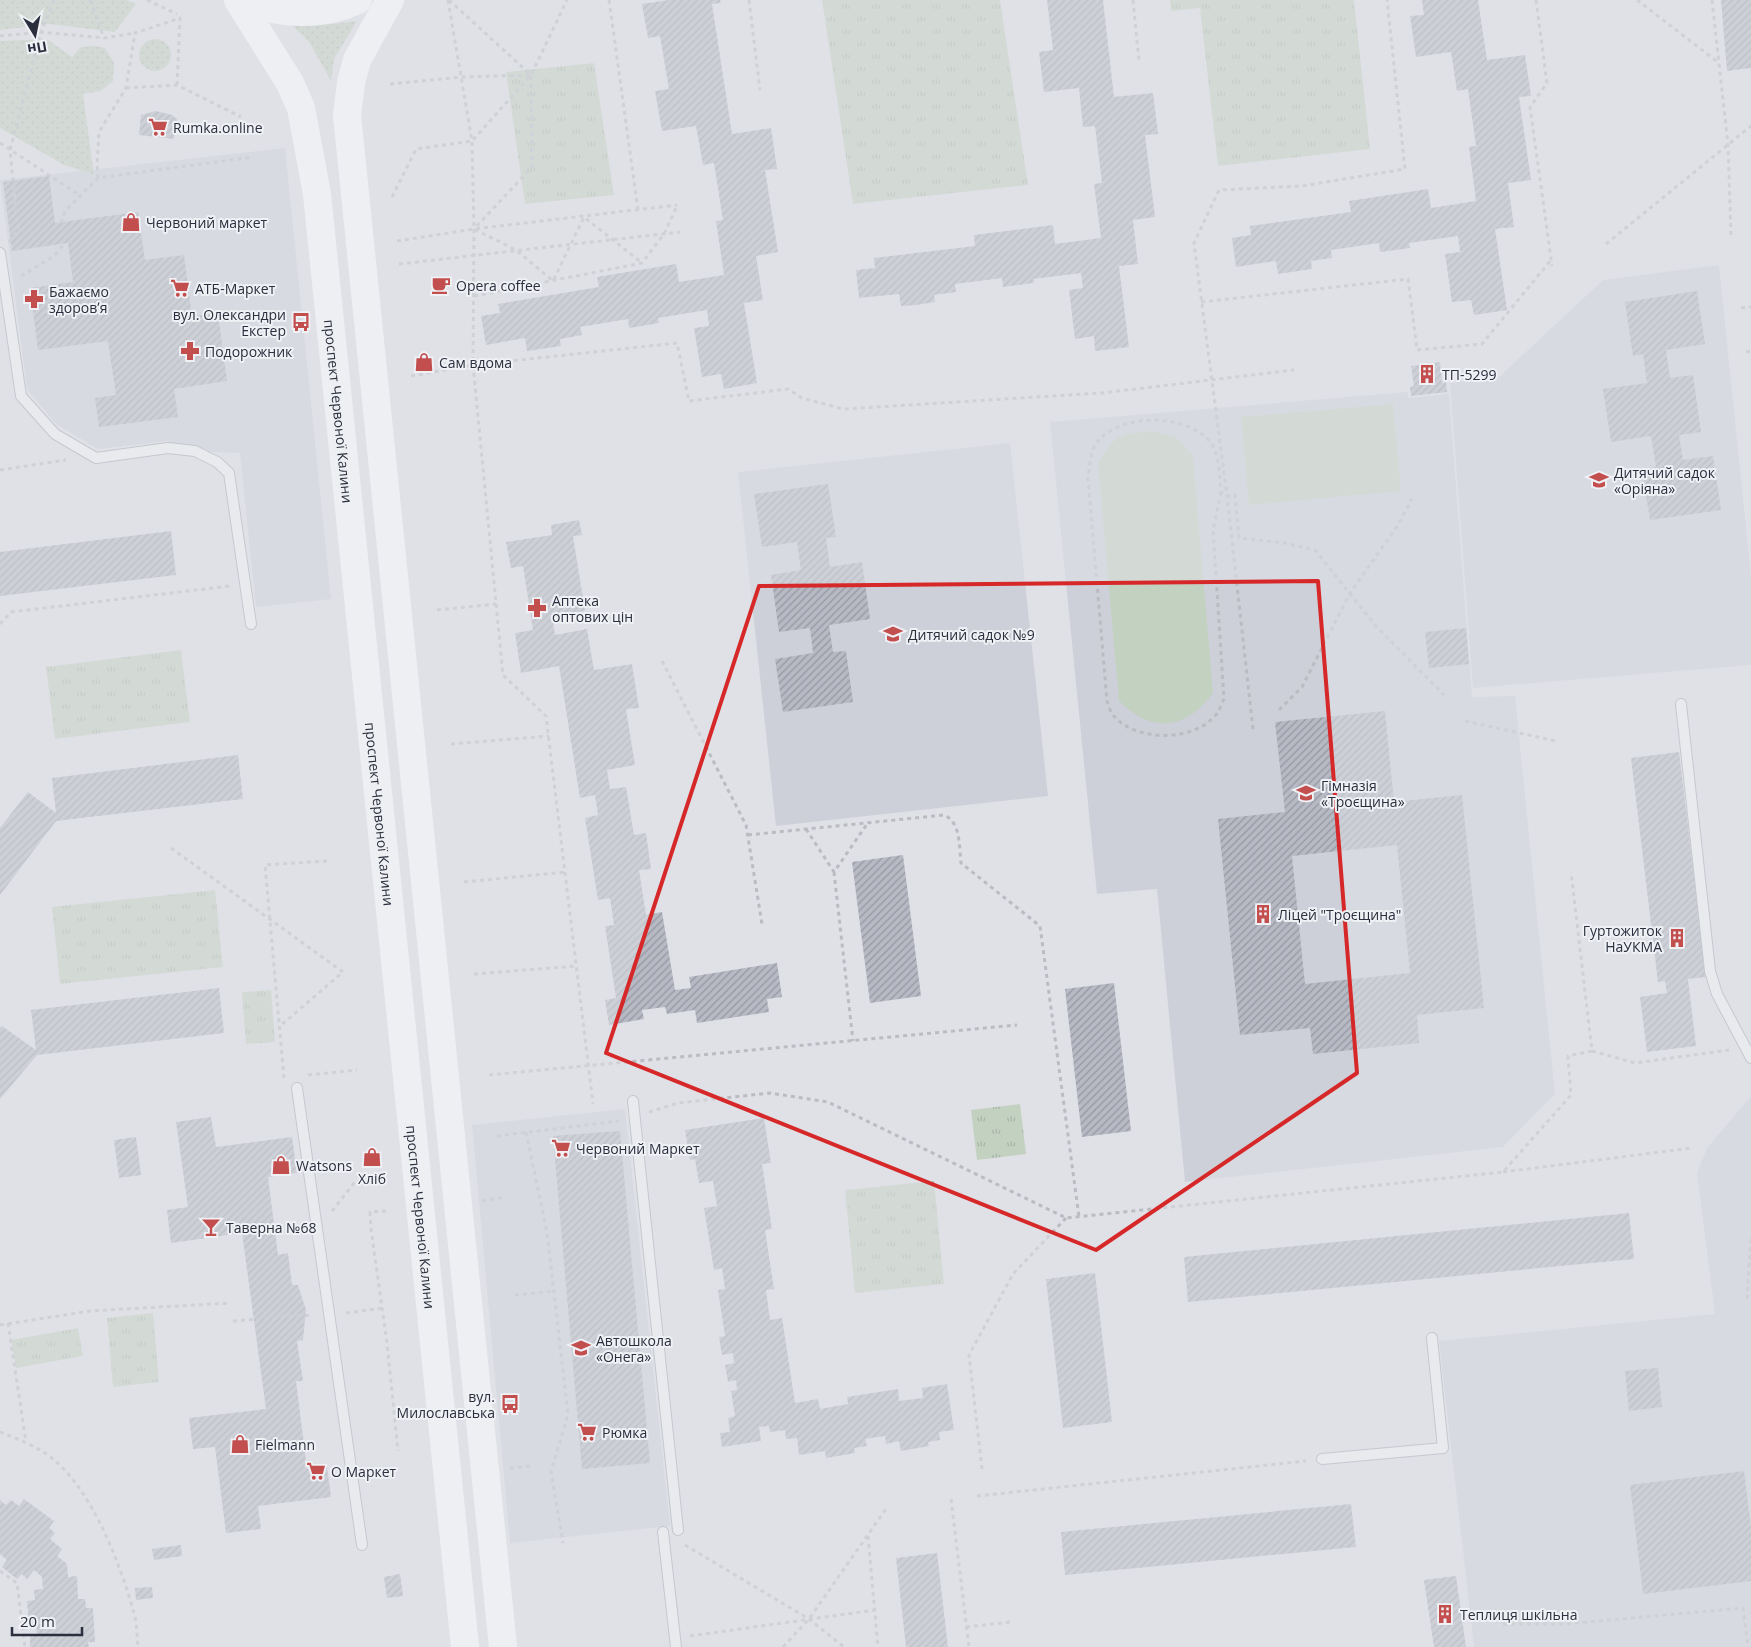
<svg xmlns="http://www.w3.org/2000/svg" width="1751" height="1647" font-family="'Open Sans',sans-serif">
  <style>
    .built { fill: #ced0d9 }
    .grass { fill: url(#grass-dots) }
    .park { fill: url(#park-tufts) }
    .pitch { fill: #c3d1c1 }
    .building { fill: url(#building-hatch); fill-rule: evenodd }
    .lines { fill: none; stroke-linecap: round; stroke-linejoin: round }
    .service-casing { stroke: #a6a8b1; stroke-width: 12 }
    .path { stroke: #babcc2; stroke-width: 3; stroke-dasharray: 4 4; stroke-linecap: butt }
    .service { stroke: #f2f3f6; stroke-width: 10 }
    .secondary { stroke: #fff; stroke-width: 28 }
    .marked { fill: none; stroke: #d62828; stroke-width: 4; stroke-linejoin: round }
    .labels { text-anchor: middle; dominant-baseline: central; stroke-width: 4; stroke-linejoin: round; paint-order: stroke }
    .poi-label { font-size: 14px; fill: #2a2e3d; stroke: #eff1f5; text-anchor: start }
    .street-label { font-size: 14px; fill: #2a2e3d; stroke: #eff1f5 }
  </style>
  <defs>
    <pattern id="grass-dots" width="8" height="8" patternUnits="userSpaceOnUse" patternTransform="scale(1.25)"><rect width="8" height="8" fill="#c3d1c1"/><path d="M2 2h.1M6 6h.1" fill="none" stroke="#a8b4a7" stroke-width="1.8" stroke-linecap="round"/></pattern>
    <pattern id="park-tufts" width="24" height="20" patternUnits="userSpaceOnUse" patternTransform="scale(1.25)"><rect width="24" height="20" fill="#c3d1c1"/><path d="M3 7l-1-3M5 7V3M7 7l1-3M15 17l-1-3M17 17v-4M19 17l1-3" fill="none" stroke="#a8b4a7"/></pattern>
    <pattern id="building-hatch" width="6" height="6" patternUnits="userSpaceOnUse" patternTransform="scale(1.25)"><rect width="6" height="6" fill="#b7bac4"/><path d="M-1 1l2-2M0 6l6-6M5 7l2-2" fill="none" stroke="#9598a0"/></pattern>
  </defs>
  <rect width="100%" height="100%" fill="#e0e1e7"/>
  <path class="built" d="M285 148 331 599 256 607 240 453 195 451 168 441 98 449 56 424 27 389 0 180Z
    M1719 265 1751 577V665L1473 688 1450 383 1499 377 1603 280Z
    M1408 392V398L1449 394 1472 697 1515 696 1555 1094 1503 1147 1185 1182 1157 889 1097 894 1050 422Z
    M1010 443 1048 796 776 826 738 472Z
    M1751 1096V1647H1474L1439 1341 1715 1314 1697 1173 1707 1148Z
    M625 1109 670 1526 510 1543 472 1125Z"/>
  <path class="grass" d="M0 0H126L136 4 115 32 49 24 0 30Z
    M357 21 334 59 331 81 309 42 291 24 312 26Z
    M139 55a16 16 0 1 1 32 0a16 16 0 1 1-32 0Z
    M47 39 72 57 81 47 95 46 105 48 114 63 113 81 101 91 83 94 94 175 64 165 0 128V41Z"/>
  <path class="park" d="M822 0H1000L1028 185 853 204Z
    M1170 0H1354L1370 149 1218 166 1200 8 1171 11Z
    M594 63 614 195 525 204 506 72Z
    M181 650 190 722 55 739 46 667Z
    M215 890 223 967 60 984 52 907Z
    M271 990 275 1042 246 1044 242 992Z
    M1020 1104 1026 1154 977 1160 971 1110Z
    M934 1181 944 1284 855 1293 845 1190Z
    M153 1313 159 1382 113 1387 107 1318Z
    M78 1328 83 1356 16 1368 11 1340Z"/>
  <path class="pitch" d="M1393 404 1401 491 1249 505 1241 417Z
    M1154 431 1177 438 1193 456 1213 693C1186 730 1152 734 1119 701L1098 465C1113 434 1122 433 1154 431Z"/>
  <path class="building" d="M669 0H720L721 3 712 4 732 134 771 128 777 169 765 170 778 252 756 256 763 300 744 303 757 383 724 389 721 374 702 377 694 328 709 326 707 310 658 318 659 323 629 328 628 319 580 327 582 335 560 339 561 346 527 351 525 338 486 345 481 316 500 313 498 304 599 287 597 277 676 264 679 282 724 275 716 221 723 220 714 163 703 165 696 126 662 131 655 91 669 89 660 36 648 38 642 4Z
    M1047 0H1103L1114 97 1153 93 1158 134 1145 135 1155 217 1133 220 1138 264 1119 266 1129 347 1095 351 1094 336 1075 339 1069 290 1083 288 1081 273 1033 279 1034 283 1003 287 1002 278 955 284 956 292 934 295 935 302 916 305 901 306 899 294 859 298 856 270 875 268 874 258 975 246 974 235 1053 225 1055 244 1101 238 1094 184 1102 183 1095 126 1083 127 1079 88 1044 92 1039 52 1053 50Z
    M1422 0H1478L1487 60 1525 55 1531 96 1519 97 1531 180 1508 183 1514 227 1495 229 1507 310 1474 315 1471 300 1452 302 1445 254 1460 252 1458 236 1409 243 1410 248 1380 252 1379 243 1331 250 1332 258 1311 261 1312 269 1278 274 1276 261 1236 267 1232 238 1251 235 1250 226 1351 212 1349 201 1428 189 1431 208 1476 201 1469 147 1476 146 1468 89 1457 91 1451 52 1416 57 1410 16 1424 15Z
    M1721 0H1751V68L1727 71Z
    M156 111 172 115 177 119 174 139 139 135 141 115Z
    M49 176 55 223 138 212 145 260 184 255 192 316 218 313 227 381 174 389 178 417 99 427 95 398 116 395 108 341 38 350 30 288 73 282 68 243 12 251 3 182Z
    M1697 291 1705 344 1666 350 1670 378 1693 375 1701 432 1679 435 1683 460 1713 456 1721 510 1650 520 1642 470 1656 467 1651 436 1611 442 1603 389 1647 383 1643 354 1633 356 1625 302Z
    M1440 362 1442 383 1446 382 1447 392 1411 396 1410 387 1414 386 1411 366Z
    M828 484 836 537 826 538 830 567 862 562 870 619 829 625 833 652 846 651 853 702 783 712 775 659 813 653 810 628 779 632 771 575 801 570 797 542 762 547 754 494Z
    M579 520 582 535 573 536 585 611 552 616 555 635 587 629 594 670 632 664 639 708 626 709 635 765 607 770 610 789 626 787 634 835 646 833 651 869 639 870 646 915 662 912 675 990 691 988 689 977 777 963 782 997 767 999 769 1012 697 1023 695 1010 667 1014 665 1007 642 1010 644 1019 609 1025 605 1000 616 998 605 926 614 925 610 898 598 900 585 818 598 815 595 795 580 798 559 666 521 673 515 633 533 630 523 566 511 568 506 542 552 535 551 525Z
    M171 531 176 575 0 596V552Z
    M1466 628 1469 664 1429 668 1425 632Z
    M1385 711 1394 802 1462 795 1484 1008 1417 1015 1419 1043 1313 1054 1310 1028 1240 1035 1218 819 1285 812 1275 722ZM1397 845 1410 973 1305 984 1292 856Z
    M1679 752 1706 977 1688 979 1696 1046 1647 1052 1640 997 1667 993 1665 981 1658 982 1631 758Z
    M238 755 243 799 56 821 0 895V828L28 792 56 813 52 778Z
    M903 855 921 996 870 1003 852 862Z
    M1114 983 1131 1131 1082 1137 1065 989Z
    M219 988 224 1033 37 1055 0 1099V1028L2 1026 36 1050 31 1010Z
    M211 1117 216 1147 292 1137 297 1173 268 1177 278 1255 288 1253 292 1285H298L306 1310 303 1340 297 1341 303 1381H296L307 1469 327 1467 331 1497 258 1506 261 1529 226 1533 215 1447 193 1449 189 1418 266 1409 242 1233 171 1243 167 1210 188 1207 176 1122Z
    M764 1118 771 1163 762 1164 772 1229 765 1230 774 1289 766 1290 770 1320 782 1318 795 1403 818 1399 820 1409 848 1404 847 1397 898 1389 899 1401 923 1398 922 1388 947 1384 954 1430 939 1432 940 1440 928 1442 929 1446 901 1451 899 1441 886 1444 885 1436 865 1439 867 1446 854 1448 855 1453 826 1458 825 1451 799 1455 797 1438 786 1439 785 1430 770 1432 769 1426 759 1427 761 1441 722 1447 720 1433 730 1432 728 1418 735 1416 731 1391 737 1390 736 1380 728 1382 725 1365 734 1363 733 1353 722 1355 719 1337 725 1336 718 1290 725 1289 722 1268 714 1270 704 1208 717 1206 713 1181 699 1183 695 1159 690 1160 685 1130Z
    M620 1131 650 1463 582 1469 553 1136Z
    M136 1137 141 1175 119 1178 114 1140Z
    M1629 1213 1634 1259 1188 1302 1184 1257Z
    M1095 1273 1112 1422 1063 1428 1046 1279Z
    M1658 1368 1662 1407 1629 1411 1625 1371Z
    M1744 1471 1751 1527V1581L1643 1594 1630 1485Z
    M24 1499 54 1521 49 1528 55 1533 50 1539 62 1549 57 1556 67 1564 68 1577 77 1576 78 1599H85L86 1608H93L95 1642H88L89 1647H30V1636H37L36 1623 29 1624 27 1601 35 1600 34 1590 43 1589 42 1577 34 1570 27 1579 22 1574 17 1579 2 1567 7 1560 0 1554V1500L6 1505 11 1500 19 1506Z
    M1351 1504 1356 1547 1065 1575 1061 1532Z
    M181 1545 182 1556 154 1560 152 1549Z
    M937 1553 948 1647H906L896 1558Z
    M400 1574 403 1596 387 1598 384 1577Z
    M1456 1576 1466 1647H1434L1424 1580Z
    M152 1587 153 1598 136 1600 135 1588Z"/>
  <g class="lines">
    <g class="service-casing">
      <path id="service" d="M0 253 21 396 55 434 96 458 168 448 195 451 217 462 229 473 251 624
        M1681 704 1710 971 1717 994 1751 1058
        M297 1088 362 1545
        M633 1101 678 1530
        M1322 1459 1443 1448 1432 1338
        M663 1532 676 1647"/>
    </g>
    <path class="path" d="M90 0 104 38
      M147 0 177 14
      M448 0 472 141 474 229 516 250 553 281 584 217 642 263
      M449 0 531 75 532 167 474 229 473 365 503 675 546 716 593 1104
      M609 0 638 210
      M749 0 760 90
      M1133 0 1139 61
      M1536 0 1547 83 1530 107 1552 266
      M1637 0 1719 63
      M1712 0 1728 145 1731 235
      M0 36 41 32 104 38 135 33
      M390 84 462 77 531 75
      M126 88 177 85 241 117
      M0 143 81 196
      M98 178 97 165 99 132 126 88 135 33 180 18 177 85
      M392 197 416 149 472 141 531 75 567 0
      M61 223 65 211 98 178 252 157
      M397 241 474 229 677 205
      M9 242 18 231 10 150 41 32 54 0
      M1606 244 1751 126
      M399 264 680 232
      M21 276 54 256 64 244
      M474 296 642 263 664 234 677 206
      M1201 302 1408 279 1417 350 1482 344 1551 260
      M1741 308 1751 307
      M1746 352 1751 351
      M411 376 473 365 677 343 689 401 788 389 802 398 843 409 1102 393 1294 370
      M0 470 66 460
      M1221 492 1213 530 1224 699C1221 704 1219 712 1215 716 1192 742 1135 742 1113 715 1110 711 1108 705 1107 701L1088 478C1090 466 1090 450 1098 441 1122 413 1188 413 1211 443 1220 455 1219 477 1221 492L1227 496 1235 495 1239 538 1285 543 1315 550 1375 625 1444 695
      M437 610 496 604
      M0 624 11 612 230 586
      M662 661 746 825 762 924
      M1279 710 1302 687 1350 593 1398 525 1412 499
      M1465 721 1556 741
      M1253 729 1227 496 1194 243 1219 190 1302 186 1405 169 1387 0
      M451 744 549 736
      M806 829 834 872 867 824
      M748 835 944 815C961 822 959 847 961 863L1040 926 1079 1217
      M171 848 343 972 279 1027
      M834 872 853 1041
      M464 882 566 872
      M474 974 577 966
      M1592 1051 1635 1063 1729 1050
      M308 1075 357 1070
      M489 1075 1017 1025
      M284 1078 265 865 327 861
      M649 1112 678 1103 770 1093 828 1102 1066 1218 1503 1172 1571 1095 1568 1056 1592 1051 1571 872
      M526 1132 547 1232 568 1414 551 1472 563 1543
      M497 1136 619 1121
      M1503 1172 1692 1148
      M482 1201 504 1197
      M332 1211 355 1182 382 1178
      M386 1211 370 1212 371 1229 387 1343 398 1451
      M515 1295 555 1291
      M1747 1299 1751 1235
      M346 1313 383 1308
      M233 1321 312 1315
      M8 1323 26 1442
      M0 1325 90 1311 230 1303
      M0 1432C16 1438 33 1445 48 1455 91 1486 120 1563 134 1613 137 1624 137 1636 138 1647
      M510 1468 532 1466
      M982 1469 969 1355 1013 1274 1066 1218
      M977 1496 1306 1461
      M951 1499 969 1647
      M868 1536 878 1647
      M685 1545 809 1619 844 1647
      M0 1571 17 1583 25 1647
      M1503 1624H1564L1743 1608 1748 1647
      M966 1627 1010 1622
      M690 1636 875 1610
      M783 1647 809 1619 888 1506"/>
    <use href="#service" class="service"/>
    <g class="secondary">
      <path id="s1" d="M238 0 290 83 301 108 317 194 465 1647"/>
      <path d="M244 0C281 15 321 17 358 0"/>
      <path d="M390 0 357 60 351 83 347 115 503 1647"/>
    </g>
  </g>
  <path d="M0 0H1751V1647H0ZM1318 581 1357 1073 1096 1250 606 1053 759 586Z" fill="#e0e1e7" fill-opacity=".55" fill-rule="evenodd"/>
  <path class="marked" d="M1318 581 1357 1073 1096 1250 606 1053 759 586Z"/>
  <defs>
    <g id="supermarket-bare" transform="scale(1.5)"><path d="M-6-5.5h2.5l.6 2H6L4.5 2H-2.5L-4.4-4H-6ZM-1.5 3.2a1.3 1.3 0 1 0 .1 0ZM3 3.2a1.3 1.3 0 1 0 .1 0Z" fill="#c34e4e" stroke="#eff1f5" stroke-width="2.5" paint-order="stroke"/></g>
    <g id="shop-bare" transform="scale(1.5)"><path d="M-5-2.5h2.3a2.7 3.5 0 0 1 5.4 0H5L5.5 6h-11ZM-1.5-2.5h3a1.5 2.3 0 0 0-3 0Z" fill="#c34e4e" stroke="#eff1f5" stroke-width="2.5" paint-order="stroke"/></g>
    <g id="cafe-bare" transform="scale(1.5)"><path d="M-5.5-4.5H6V0H3Q3 3.5 0 3.5H-2.5Q-5.5 3.5-5.5 0ZM3-3.2v2h1.7v-2ZM-6 4.5H4V6H-6Z" fill="#c34e4e" stroke="#eff1f5" stroke-width="2.5" paint-order="stroke"/></g>
    <g id="pharmacy-bare" transform="scale(1.5)"><path d="M-2-6h4v4h4v4h-4v4h-4v-4h-4v-4h4Z" fill="#c34e4e" stroke="#eff1f5" stroke-width="2.5" paint-order="stroke"/></g>
    <g id="bus-bare" transform="scale(1.5)"><path d="M-5-6H5V4H4V6H2V4H-2V6H-4V4H-5ZM-3.5-4V0h7V-4ZM-3.5 1.2v1.5H-2V1.2ZM2 1.2v1.5H3.5V1.2Z" fill="#c34e4e" stroke="#eff1f5" stroke-width="2.5" paint-order="stroke"/></g>
    <g id="building-bare" transform="scale(1.5)"><path d="M-4-6H4V6H1V3H-1V6H-4ZM-2.5-4.3h1.7v1.8h-1.7ZM.8-4.3h1.7v1.8H.8ZM-2.5-1h1.7V.8h-1.7ZM.8-1h1.7V.8H.8Z" fill="#c34e4e" stroke="#eff1f5" stroke-width="2.5" paint-order="stroke"/></g>
    <g id="school-bare" transform="scale(1.5)"><path d="M0-5L7-2L0 1L-7-2ZM-4 1L0 2.5L4 1V4Q0 6-4 4Z" fill="#c34e4e" stroke="#eff1f5" stroke-width="2.5" paint-order="stroke"/></g>
    <g id="bar-bare" transform="scale(1.5)"><path d="M-6-5H6L.8 .8V4.5H3.5V6h-7V4.5H-.8V.8Z" fill="#c34e4e" stroke="#eff1f5" stroke-width="2.5" paint-order="stroke"/></g>
  </defs>
  <g fill-rule="evenodd">
    <use href="#supermarket-bare" x="158" y="127"/>
    <use href="#shop-bare" x="131" y="222"/>
    <use href="#cafe-bare" x="441" y="285"/>
    <use href="#supermarket-bare" x="180" y="288"/>
    <use href="#pharmacy-bare" x="34" y="299"/>
    <use href="#bus-bare" x="301" y="322"/>
    <use href="#pharmacy-bare" x="190" y="351"/>
    <use href="#shop-bare" x="424" y="362"/>
    <use href="#building-bare" x="1427" y="374"/>
    <use href="#school-bare" x="1599" y="480"/>
    <use href="#pharmacy-bare" x="537" y="608"/>
    <use href="#school-bare" x="893" y="634"/>
    <use href="#school-bare" x="1306" y="793"/>
    <use href="#building-bare" x="1263" y="914"/>
    <use href="#building-bare" x="1677" y="938"/>
    <use href="#supermarket-bare" x="561" y="1148"/>
    <use href="#shop-bare" x="372" y="1157"/>
    <use href="#shop-bare" x="281" y="1165"/>
    <use href="#bar-bare" x="211" y="1227"/>
    <use href="#school-bare" x="581" y="1348"/>
    <use href="#bus-bare" x="510" y="1404"/>
    <use href="#supermarket-bare" x="587" y="1432"/>
    <use href="#shop-bare" x="240" y="1444"/>
    <use href="#supermarket-bare" x="316" y="1471"/>
    <use href="#building-bare" x="1445" y="1614"/>
  </g>
  <g class="labels">
    <g class="poi-label">
      <text x="173" y="127">Rumka.online</text>
      <text x="146" y="222">Червоний маркет</text>
      <text x="456" y="285">Opera coffee</text>
      <text x="195" y="288">АТБ-Маркет</text>
      <text x="49" y="291">Бажаємо<tspan x="49" dy="16">здоровʼя</tspan></text>
      <text x="286" y="314" text-anchor="end">вул. Олександри<tspan x="286" dy="16">Екстер</tspan></text>
      <text x="205" y="351">Подорожник</text>
      <text x="439" y="362">Сам вдома</text>
      <text x="1442" y="374">ТП-5299</text>
      <text x="1614" y="472">Дитячий садок<tspan x="1614" dy="16">«Оріяна»</tspan></text>
      <text x="552" y="600">Аптека<tspan x="552" dy="16">оптових цін</tspan></text>
      <text x="908" y="634">Дитячий садок №9</text>
      <text x="1321" y="785">Гімназія<tspan x="1321" dy="16">«Троєщина»</tspan></text>
      <text x="1278" y="914">Ліцей "Троєщина"</text>
      <text x="1662" y="930" text-anchor="end">Гуртожиток<tspan x="1662" dy="16">НаУКМА</tspan></text>
      <text x="576" y="1148">Червоний Маркет</text>
      <text x="296" y="1165">Watsons</text>
      <text x="372" y="1178" text-anchor="middle">Хліб</text>
      <text x="226" y="1227">Таверна №68</text>
      <text x="596" y="1340">Автошкола<tspan x="596" dy="16">«Онега»</tspan></text>
      <text x="495" y="1396" text-anchor="end">вул.<tspan x="495" dy="16">Милославська</tspan></text>
      <text x="602" y="1432">Рюмка</text>
      <text x="255" y="1444">Fielmann</text>
      <text x="331" y="1471">О Маркет</text>
      <text x="1460" y="1614">Теплиця шкільна</text>
    </g>
    <g class="street-label">
      <text stroke="none"><textPath href="#s1" startOffset="431">проспект Червоної Калини</textPath></text>
      <text stroke="none"><textPath href="#s1" startOffset="836">проспект Червоної Калини</textPath></text>
      <text stroke="none"><textPath href="#s1" startOffset="1241">проспект Червоної Калини</textPath></text>
    </g>
  </g>
  <g transform="translate(35 35) rotate(170)" stroke="#eff1f5" stroke-width="4" paint-order="stroke">
  <path d="M0-4L9 19L0 12L-9 19Z" fill="#2a2e3d"/>
  <text y="-8" font-size="14" font-weight="bold" text-anchor="middle" fill="#2a2e3d">Пн</text>
  </g>
  <path d="M12 1627v8h70v-8" fill="none" stroke="#2a2e3d" stroke-width="2.5"/>
  <text x="20" y="1627" font-size="15" fill="#2a2e3d" stroke="#eff1f5" stroke-width="4" paint-order="stroke">20 m</text>
</svg>
